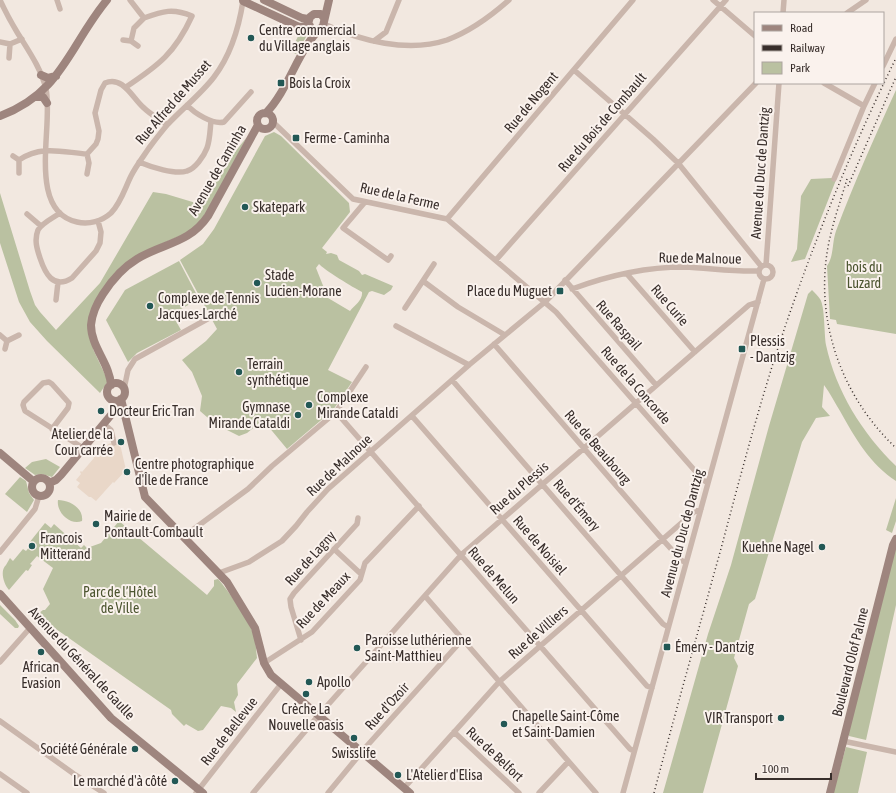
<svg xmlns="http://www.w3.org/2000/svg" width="896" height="793" font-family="'Asap Condensed',sans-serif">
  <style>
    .green { fill: #bac1a1; fill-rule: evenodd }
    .plaza { fill: #e9d7c8 }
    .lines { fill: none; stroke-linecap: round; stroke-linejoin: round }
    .street { stroke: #cab6ac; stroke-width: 5.5 }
    .secondary { stroke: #9e857e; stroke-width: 8 }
    .rail { stroke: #382e2b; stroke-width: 1.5; stroke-dasharray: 1 3; stroke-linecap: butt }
    .poi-dot { fill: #225855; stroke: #faf2ed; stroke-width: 1.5 }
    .labels { text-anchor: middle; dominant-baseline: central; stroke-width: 4; stroke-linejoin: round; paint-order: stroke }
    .poi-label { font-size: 14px; fill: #382e2b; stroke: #faf2ed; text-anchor: start }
    .street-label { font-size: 14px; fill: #382e2b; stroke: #faf2ed }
    .park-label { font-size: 14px; fill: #4c5530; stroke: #faf2ed }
  </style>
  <rect width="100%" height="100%" fill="#f2e8e0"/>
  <path class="green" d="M300 32 304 34 306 37 296 54 292 52V49L289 46V45L293 47Z
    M896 90V334L837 324 836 320 830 319 827 266C834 256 832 242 836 231 854 183 875 136 896 90Z
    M274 132 281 136 349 203 350 212 322 248 327 252 326 254 331 253 337 255 339 260 359 271 362 275 365 274 393 286 391 290 384 295 372 291 369 292 328 370 352 382 333 410 287 449 263 420 247 433 239 436 215 424 200 411 202 396 192 372 182 360 206 341 217 329 180 260 203 244 214 229 265 136ZM319 264C323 269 354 288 362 292 363 300 355 305 350 311L328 298 316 268Z
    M247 137 204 217 191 231 145 251 95 300 93 349 108 381 100 393 47 341 30 322 19 302 0 243V193L30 291 35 305 40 312 56 330 100 283 153 192 166 194 196 203 226 167 234 153Z
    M832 178 836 180 805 259 791 262 797 249 801 196 811 179Z
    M179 261 199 299 172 314 181 330 137 353 128 362 106 320 125 290Z
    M812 290C815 293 818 296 820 299 825 306 824 334 826 345 836 391 862 433 896 466V481C870 464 855 438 840 411 835 403 830 393 824 385L822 407 830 416 816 418 802 442 755 599 749 604 734 658 738 666 703 793H663L708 634 731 565 769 426 808 294Z
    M46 459 60 467 52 477 42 474 35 475 25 468 32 462Z
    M20 477 26 481 29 493 34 500 27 512 5 494Z
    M896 498V521L892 533 886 530Z
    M58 500C69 500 84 508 82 521 70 526 56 512 58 500Z
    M119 521 207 595 214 586V580L218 579C228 590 250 622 254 636 256 643 256 651 257 658L237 684 238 695 234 702 236 712 231 708 221 706 203 730 198 731 186 724 184 726 172 714 171 710 39 617V613L43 610H45L50 604 43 589 53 568 37 556 30 564 32 565 28 571 26 570 9 590C3 583 0 570 6 565L10 558 13 561 23 549 26 551 31 545 29 543 45 523 51 528 54 524 81 548 84 545 87 548 101 543Z
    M896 546V605L866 740 849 736 848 733Z
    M0 605 15 620 19 626 18 628H15L0 614Z
    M846 747 867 752 858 793H833Z"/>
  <path class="plaza" d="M119 441 118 443 120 444 126 470 114 483 113 482 96 501 91 497H89L77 487 80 483 76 480 81 474 80 472 81 471 82 472 94 458 93 456 102 445 106 448 108 444Z"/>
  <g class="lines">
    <path class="street" d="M0 0C5 11 11 22 17 32 28 50 41 68 46 89 54 125 26 211 77 222 89 225 102 221 111 213 121 203 125 188 131 176 136 166 143 157 149 148 155 140 161 132 168 124 183 108 201 94 214 77 230 56 239 27 243 1
      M57 0 60 9
      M713 0 755 36
      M783 13 784 0
      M847 13 866 0
      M324 24C361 41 408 53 447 40 471 31 491 16 509 0
      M123 40 131 41 138 46
      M131 41 134 28 144 18
      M374 41 386 32 399 0
      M0 42 10 44 22 39
      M9 58 10 44
      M883 66 896 39
      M574 70 653 139 678 163 761 266
      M824 83 864 106
      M126 87C159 65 175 53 192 16 173 8 163 11 144 18L130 0
      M187 105C194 113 213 125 224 122L251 92
      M274 123 353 199 447 219 556 312 703 480 708 483
      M13 156 19 160V173
      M19 160C42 145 61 152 87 154
      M139 162C151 167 175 175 187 171 195 169 204 156 207 148 210 140 210 130 211 121
      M87 174 89 163 87 154 96 144 98 139 99 131 95 113 101 90 105 83C123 75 133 99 144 108 151 115 160 119 167 125
      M834 179 864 106 875 83
      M365 202 343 228 388 260 391 256
      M60 213C53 218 42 223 38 230 34 240 37 249 40 258 45 273 53 290 72 278L96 251 100 243 101 232 98 221
      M27 214 41 226
      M447 219 633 0
      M496 260 726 0
      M759 272a7 7 0 1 1 14 0a7 7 0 1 1-14 0Z
      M766 265 779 83
      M627 274 695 352
      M565 280 656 385
      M423 281 458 307 505 335
      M572 289C607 276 646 267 684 267 709 268 734 272 758 271
      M56 300 58 282
      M405 308 434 264
      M396 326 469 365
      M0 335 7 341
      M494 344 663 540 681 560 686 563
      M5 349 7 341 19 335
      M452 380 663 624 668 627
      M124 389 128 370 135 359 211 317
      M336 412 630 749 634 751
      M412 416 647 686 652 688
      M104 424 111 430 114 443
      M52 429 68 408 69 403 52 384 49 382 43 383 24 402 23 405 25 411 83 448
      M183 537 248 489 272 466 336 412 366 367
      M334 549 361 574
      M0 552 35 509 39 496
      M219 573 249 562 282 541 296 526 307 512 328 489 469 365 545 302 756 83
      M425 596 596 793
      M301 640 291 607 290 599 294 593 357 524 358 518
      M0 662 30 628
      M264 663 312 632 360 580 365 563 419 506
      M0 721 74 774 104 793
      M454 732 519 793
      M843 741 896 752
      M0 774 27 793
      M404 788 499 682 694 512 701 509
      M196 793 281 684
      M253 793 318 716 461 555 749 305 758 302
      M328 793 365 748 462 640
      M539 793 568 762
      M623 793 764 279"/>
    <path class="secondary" d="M243 0V1L299 27 310 26
      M264 0 302 18 308 19
      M308 24 310 17 314 14H321L324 18
      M41 75 48 78 56 76
      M35 97H43L47 103
      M257 121a8 8 0 1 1 16 0a8 8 0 1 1-16 0Z
      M266 113C290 88 298 48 323 26L329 0
      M0 116C62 93 69 46 107 0
      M107 392a9 9 0 1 1 18 0a9 9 0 1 1-18 0Z
      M111 385C110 364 91 347 91 325 92 313 97 303 103 294 112 280 122 268 137 259 163 243 189 244 208 216L258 125
      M121 399 145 497 227 582 255 628 264 663 271 675 410 793
      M0 453 33 481
      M32 487a9 9 0 1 1 18 0a9 9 0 1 1-18 0Z
      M49 483 56 480 61 475 111 415 114 410 116 401
      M0 594 111 718 203 793
      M830 793 893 545 896 539"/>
    <path class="rail" d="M847 179C840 203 831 227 827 253 816 325 843 398 896 448
      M848 186 896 77
      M654 793C676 710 699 628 722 545 739 481 756 417 776 354 809 253 849 154 896 58"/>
  </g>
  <g class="poi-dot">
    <circle cx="251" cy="38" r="4"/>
    <rect x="277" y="79" width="8" height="8" rx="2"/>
    <rect x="292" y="134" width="8" height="8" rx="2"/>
    <circle cx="245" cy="207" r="4"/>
    <circle cx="257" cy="283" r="4"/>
    <rect x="556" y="287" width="8" height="8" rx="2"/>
    <circle cx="150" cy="306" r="4"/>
    <rect x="738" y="345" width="8" height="8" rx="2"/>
    <circle cx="239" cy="372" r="4"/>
    <circle cx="309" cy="405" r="4"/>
    <circle cx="101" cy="411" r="4"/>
    <circle cx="298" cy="415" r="4"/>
    <circle cx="121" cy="442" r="4"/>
    <circle cx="127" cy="472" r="4"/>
    <circle cx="96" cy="524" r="4"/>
    <circle cx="32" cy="546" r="4"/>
    <circle cx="822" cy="547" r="4"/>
    <rect x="663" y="643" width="8" height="8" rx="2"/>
    <circle cx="357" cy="648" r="4"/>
    <circle cx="41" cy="652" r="4"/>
    <circle cx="309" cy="682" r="4"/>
    <circle cx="306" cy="694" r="4"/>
    <circle cx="781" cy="718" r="4"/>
    <circle cx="504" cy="724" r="4"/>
    <circle cx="354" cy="738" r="4"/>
    <circle cx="135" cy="749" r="4"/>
    <circle cx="398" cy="775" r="4"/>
    <circle cx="175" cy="781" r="4"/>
  </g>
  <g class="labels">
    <g class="poi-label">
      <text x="259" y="30">Centre commercial<tspan x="259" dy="16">du Village anglais</tspan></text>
      <text x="289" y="83">Bois la Croix</text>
      <text x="304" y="138">Ferme - Caminha</text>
      <text x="253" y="207">Skatepark</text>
      <text x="265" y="275">Stade<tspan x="265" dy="16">Lucien-Morane</tspan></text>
      <text x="552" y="291" text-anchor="end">Place du Muguet</text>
      <text x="158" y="298">Complexe de Tennis<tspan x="158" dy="16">Jacques-Larché</tspan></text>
      <text x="750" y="341">Plessis<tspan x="750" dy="16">- Dantzig</tspan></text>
      <text x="247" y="364">Terrain<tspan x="247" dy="16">synthétique</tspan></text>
      <text x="317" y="397">Complexe<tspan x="317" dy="16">Mirande Cataldi</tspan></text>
      <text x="290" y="407" text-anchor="end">Gymnase<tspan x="290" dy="16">Mirande Cataldi</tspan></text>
      <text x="109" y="411">Docteur Eric Tran</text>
      <text x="113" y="434" text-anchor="end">Atelier de la<tspan x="113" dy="16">Cour carrée</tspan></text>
      <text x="135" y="464">Centre photographique<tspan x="135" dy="16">d'Île de France</tspan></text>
      <text x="104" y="516">Mairie de<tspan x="104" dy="16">Pontault-Combault</tspan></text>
      <text x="40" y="538">Francois<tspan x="40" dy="16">Mitterand</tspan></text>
      <text x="814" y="547" text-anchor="end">Kuehne Nagel</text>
      <text x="365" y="640">Paroisse luthérienne<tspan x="365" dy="16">Saint-Matthieu</tspan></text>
      <text x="675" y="647">Émery - Dantzig</text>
      <text x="41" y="667" text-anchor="middle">African<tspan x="41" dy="16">Evasion</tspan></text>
      <text x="317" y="682">Apollo</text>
      <text x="306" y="709" text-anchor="middle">Crèche La<tspan x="306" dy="16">Nouvelle oasis</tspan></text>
      <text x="512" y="716">Chapelle Saint-Côme<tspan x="512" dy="16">et Saint-Damien</tspan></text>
      <text x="773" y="718" text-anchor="end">VIR Transport</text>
      <text x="127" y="749" text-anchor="end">Société Générale</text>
      <text x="354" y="753" text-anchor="middle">Swisslife</text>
      <text x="406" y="775">L'Atelier d'Elisa</text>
      <text x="167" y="781" text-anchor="end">Le marché d'à côté</text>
    </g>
    <g class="street-label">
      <text transform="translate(173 102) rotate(-49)">Rue Alfred de Musset</text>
      <text transform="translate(531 102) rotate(-50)">Rue de Nogent</text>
      <text transform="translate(602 122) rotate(-49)">Rue du Bois de Combault</text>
      <text transform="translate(217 170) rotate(-60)">Avenue de Caminha</text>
      <text transform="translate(760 173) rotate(-86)">Avenue du Duc de Dantzig</text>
      <text transform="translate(400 196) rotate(13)">Rue de la Ferme</text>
      <text transform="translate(700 258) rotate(1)">Rue de Malnoue</text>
      <text transform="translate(670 305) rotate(49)">Rue Curie</text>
      <text transform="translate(619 325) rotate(49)">Rue Raspail</text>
      <text transform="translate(636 385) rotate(49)">Rue de la Concorde</text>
      <text transform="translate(598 447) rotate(49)">Rue de Beaubourg</text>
      <text transform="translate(339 465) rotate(-43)">Rue de Malnoue</text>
      <text transform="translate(519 488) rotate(-41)">Rue du Plessis</text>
      <text transform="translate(577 505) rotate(49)">Rue d'Émery</text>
      <text transform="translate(682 533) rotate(-75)">Avenue du Duc de Dantzig</text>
      <text transform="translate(540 545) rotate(49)">Rue de Noisiel</text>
      <text transform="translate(310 558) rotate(-48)">Rue de Lagny</text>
      <text transform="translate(494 575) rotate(49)">Rue de Melun</text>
      <text transform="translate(323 600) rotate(-47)">Rue de Meaux</text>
      <text transform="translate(538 632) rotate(-41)">Rue de Villiers</text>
      <text transform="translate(850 662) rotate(-76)">Boulevard Olof Palme</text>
      <text transform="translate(82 663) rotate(47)">Avenue du Général de Gaulle</text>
      <text transform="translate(387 706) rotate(-48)">Rue d'Ozoir</text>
      <text transform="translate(229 731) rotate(-52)">Rue de Bellevue</text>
      <text transform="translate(495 754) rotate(43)">Rue de Belfort</text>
    </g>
    <g class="park-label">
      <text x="864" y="267">bois du<tspan x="864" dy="16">Luzard</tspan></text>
      <text x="120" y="592">Parc de l’Hôtel<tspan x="120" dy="16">de Ville</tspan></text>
    </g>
  </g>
  <rect x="754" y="12" width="130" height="72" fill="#faf2ed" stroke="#aca49f"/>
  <rect x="762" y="25" width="20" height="6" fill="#9e857e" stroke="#aca49f"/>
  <text x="790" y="32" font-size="12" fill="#382e2b">Road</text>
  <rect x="762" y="45" width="20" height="6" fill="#382e2b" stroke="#aca49f"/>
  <text x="790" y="52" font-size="12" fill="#382e2b">Railway</text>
  <rect x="762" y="62" width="20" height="12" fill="#bac1a1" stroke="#aca49f"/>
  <text x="790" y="72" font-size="12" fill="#382e2b">Park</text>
  <path d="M756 773v6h75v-6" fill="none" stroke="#382e2b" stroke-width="2"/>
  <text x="762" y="773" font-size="12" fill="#382e2b" stroke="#faf2ed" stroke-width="3" paint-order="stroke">100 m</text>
</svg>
